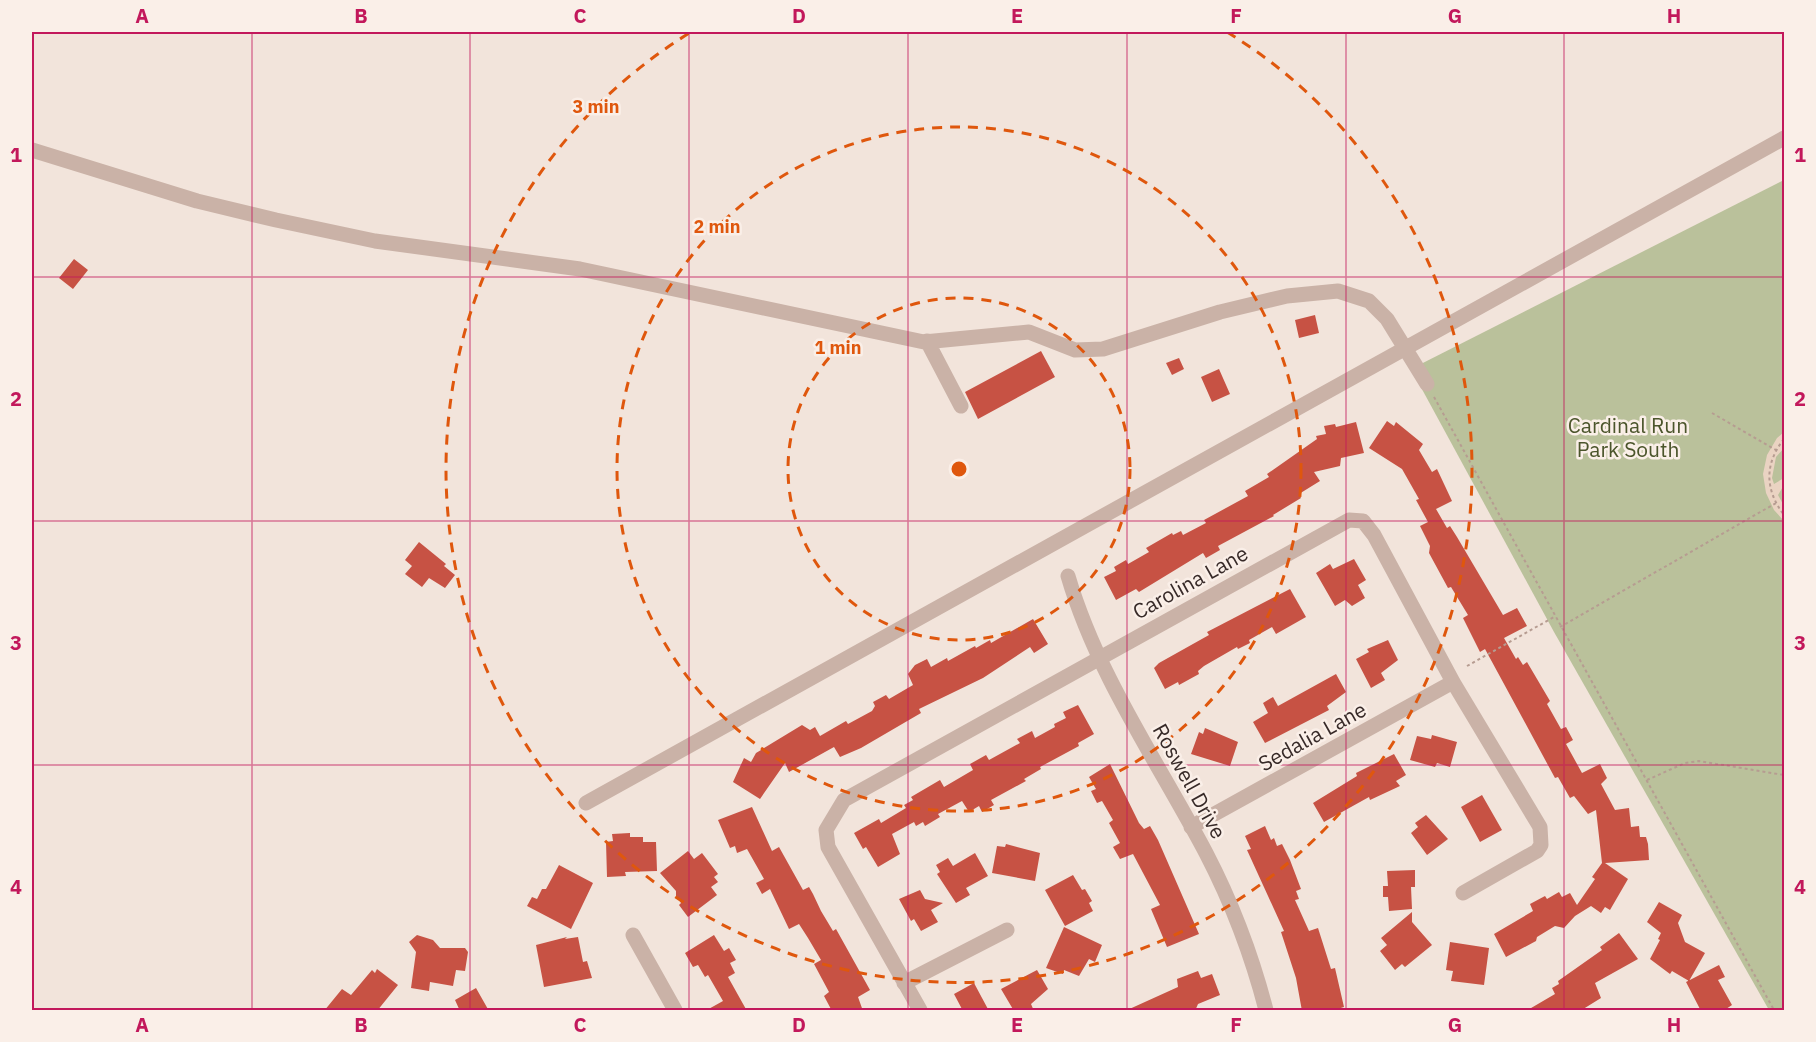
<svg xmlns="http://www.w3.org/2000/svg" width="1816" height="1042" font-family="'IBM Plex Sans',sans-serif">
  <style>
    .green { fill: #bac19b }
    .plaza { fill: #ead3c2 }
    .building { fill: #c75244 }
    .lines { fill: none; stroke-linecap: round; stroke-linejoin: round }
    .path { stroke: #b69c91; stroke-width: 2; stroke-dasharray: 3 3; stroke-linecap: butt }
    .minor { stroke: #cab2a7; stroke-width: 15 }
    .grid { fill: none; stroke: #c2185b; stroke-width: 1.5; stroke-opacity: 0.55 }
    .ring { fill: none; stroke: #df570d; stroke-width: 3; stroke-dasharray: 10 8 }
    .labels { text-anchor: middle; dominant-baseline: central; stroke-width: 5; stroke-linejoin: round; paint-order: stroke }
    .park-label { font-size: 21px; fill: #4b552b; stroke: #faefe8 }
    .street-label { font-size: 21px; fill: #372a28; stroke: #faefe8 }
    .centre { fill: #df570d; stroke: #faefe8; stroke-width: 3 }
    .ring-label { font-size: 18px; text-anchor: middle; font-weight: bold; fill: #df570d; stroke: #faefe8; stroke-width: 5; stroke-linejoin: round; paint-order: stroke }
    .neatline { fill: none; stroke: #c2185b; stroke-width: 2 }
    .grid-label { font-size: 20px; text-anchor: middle; font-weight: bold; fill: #c2185b }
  </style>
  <rect width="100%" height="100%" fill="#f2e4db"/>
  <path class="green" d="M1784 180V1010H1769L1554 632 1411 369Z"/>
  <path class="plaza" d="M1784 432V448L1776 457 1772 478 1774 484 1784 478V485L1778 495 1784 506V521L1774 510 1766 493 1763 474 1767 455 1777 438Z"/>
  <path class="building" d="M74 259 88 270 73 289 59 278Z
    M1315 315 1319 333 1299 338 1295 320Z
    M1041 351 1055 377 978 419 965 392Z
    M1179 358 1184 369 1172 375 1166 363Z
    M1219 369 1230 394 1212 402 1201 377Z
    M1387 421 1394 426 1396 422 1423 444 1419 450 1432 472 1437 469 1452 501 1436 509 1447 528 1450 526 1457 537 1503 615 1517 608 1527 626 1504 638 1516 659 1518 657 1523 665 1527 662 1550 701 1547 704 1561 729 1566 727 1573 740 1566 744 1582 773 1600 764 1607 778 1601 784 1615 810 1629 808 1631 827 1639 826 1640 837H1646L1648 844 1649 860 1605 863 1628 879 1610 910 1605 907 1601 913 1591 906 1575 916 1564 928 1555 926 1537 937 1536 941 1506 957 1494 934 1533 911 1530 904 1545 896 1547 899 1559 892 1562 897 1570 893 1577 905 1595 879 1592 877 1602 863 1596 810 1588 814 1574 796 1570 798 1558 777 1555 778 1485 649 1480 652 1463 618 1468 615 1451 587 1448 588 1429 553 1430 546 1420 526 1428 522 1416 500 1419 499 1402 469 1369 448Z
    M1356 422 1364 453 1341 458 1340 466 1314 472 1320 481 1299 494 1301 498 1273 515 1274 516 1218 546 1220 550 1206 558 1203 553 1139 592 1136 589 1116 600 1104 577 1116 571 1114 567 1126 560 1128 564 1149 552 1146 548 1172 533 1173 535 1181 531 1183 535 1206 523 1204 520 1248 496 1245 491 1269 477 1267 474 1317 439 1316 436 1326 434 1324 426 1335 424 1336 427Z
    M419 542 446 564 444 566 455 575 445 588 429 578 422 587 405 574 412 566 405 560Z
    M1354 559 1366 580 1358 585 1365 598 1352 606 1345 600 1335 606 1316 573 1330 564 1333 569Z
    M1290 589 1306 617 1276 634 1272 627 1249 640 1250 643 1238 649 1237 647 1204 666 1198 671 1199 674 1179 685 1178 682 1165 689 1154 668 1159 663 1209 635 1207 632Z
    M1033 619 1048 644 1034 653 1030 647 983 678 919 709 921 713 861 748 840 757 834 747 789 772 785 763 760 799 733 782 744 758 751 762 756 753 802 725 810 730 815 727 820 736 846 721 848 724 872 711 875 706 873 702 886 695 889 699 913 685 908 674 915 665 927 659 931 667 947 658 948 661 975 646 976 648 990 640 991 643Z
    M1388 640 1398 660 1381 673 1385 680 1371 688 1356 659 1369 652 1367 649Z
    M1336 674 1346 692 1327 706 1329 710 1265 743 1253 722 1268 713 1263 703 1273 697 1278 706Z
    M1078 705 1094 734 1078 743 1079 746 1040 767 1041 769 1024 779 1026 781 991 800 994 805 982 812 979 806 969 812 962 801 938 814 940 817 925 826 923 822 916 826 914 822 892 834 900 854 878 867 866 847 863 849 854 833 879 819 881 823 906 808 904 805 913 800 911 797 940 780 944 787 973 770 970 764 986 755 989 760 1020 743 1017 739 1032 731 1035 738 1055 727 1054 724 1066 718 1063 712Z
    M1205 728 1238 742 1230 766 1191 754 1199 732 1203 734Z
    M1432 735 1457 742 1450 767 1437 763 1435 767 1410 760 1417 736 1431 739Z
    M1394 754 1406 775 1396 781 1400 786 1370 800 1369 797 1324 822 1313 803 1357 776 1356 773Z
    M1110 764 1139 823 1144 829 1150 826 1158 840 1199 934 1167 947 1151 909 1160 905 1133 854 1120 859 1113 847 1120 843 1109 823 1113 820 1102 801 1097 803 1091 791 1096 789 1089 777Z
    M1482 795 1502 830 1480 842 1461 807Z
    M752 807 772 851 779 847 803 890 809 887 813 894 821 911 833 931 836 929 870 990 858 997 863 1011H832L824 996 829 992 814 964 821 960 808 938 799 924 789 929 770 889 762 894 756 883 764 879 747 849 737 853 735 846 730 848 718 820Z
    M1426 815 1448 839 1427 855 1411 833 1418 827 1415 823Z
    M1265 826 1271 840 1274 838 1277 846 1282 844 1290 860 1301 889 1296 891 1299 899 1295 900 1309 931 1318 928 1331 969 1335 968 1344 1007 1331 1011H1302L1296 978 1281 932 1284 931 1247 850 1251 849 1245 836Z
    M630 833V837H643V842H656L657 871 625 872 626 876 607 877 606 842 613 841 612 834Z
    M1006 844 1040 853 1035 881 992 873 997 846 1005 847Z
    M688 851 694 859 702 853 718 874 714 877 718 882 711 887 717 895 688 917 679 905 681 903 676 896V891L660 873Z
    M975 853 988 876 966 888 970 895 956 903 937 874 940 872 936 865 948 858 953 866Z
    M559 865 593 883 571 929 527 906 532 897 537 899 542 889H546Z
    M1415 870V887H1411L1412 909 1389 911 1388 897H1383V886H1388L1387 871Z
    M1073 875 1082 890 1085 889 1092 901 1089 903 1093 911 1065 926 1045 890Z
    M920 890 925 899 943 903 931 910 938 922 921 931 914 919 911 921 899 899Z
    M1659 902 1682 915 1678 923 1685 942 1705 953 1689 981 1672 971 1670 974 1650 959 1660 940 1658 939 1661 933 1647 922Z
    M1412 912V922L1432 945 1405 967 1402 964 1395 970 1380 951 1387 945 1381 938Z
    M1064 927 1102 945 1095 962 1089 959 1079 976 1064 970 1063 974 1046 968Z
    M1619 933 1638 959 1595 983 1601 998 1580 1011H1526L1555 994 1552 988 1559 984 1558 981 1602 950 1600 947Z
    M417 935 433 940 440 948H465L468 952 465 971 456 970 453 986 430 982 429 991 411 988 416 952 409 942Z
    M714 935 724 951 729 948 736 960 730 963 735 973 728 977 747 1011H705L723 1001 708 975 705 977 698 965 693 967 685 953Z
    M567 937 565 939 578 937 583 962 587 961 592 978 544 987 536 945Z
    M1450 942 1489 948 1484 985 1451 981 1453 971 1446 970Z
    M1719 965 1725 977 1718 980 1732 1005 1723 1011H1701L1686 982Z
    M377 969 398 985 377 1011H324L342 989 351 995 372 970 375 973Z
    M1037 970 1048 989 1031 1004 1034 1011H1014L1001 989Z
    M1198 971 1201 978 1212 974 1220 995 1198 1004 1195 1011H1125L1178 987 1177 979Z
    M974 983 989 1011H963L954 994Z
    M476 988 489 1011H460L455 1000Z"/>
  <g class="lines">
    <path class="path" d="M1434 397 1774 1010
      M1712 413 1776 450
      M1784 439C1764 464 1765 490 1784 515
      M1560 627 1776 503
      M1467 666 1554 617
      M1647 780 1685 763 1699 761 1784 775"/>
    <path class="minor" d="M32 150 197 201 276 220 375 241 580 269 924 342 1029 332 1075 350 1103 349 1220 312 1287 296 1338 291 1369 301 1387 319 1427 384
      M927 341 961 406
      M1068 576C1097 675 1158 762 1206 853 1232 903 1252 956 1266 1010
      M586 803 1784 138
      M1191 827 1453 682
      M633 935 675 1010
      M904 983 1007 930
      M920 1010 828 847 826 830 844 800 1349 520 1363 521 1374 535 1453 682 1540 827 1541 845 1537 851 1463 893"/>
  </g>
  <path class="grid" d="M252 32V1010M470 32V1010M689 32V1010M908 32V1010M1127 32V1010M1346 32V1010M1564 32V1010M32 277H1784M32 521H1784M32 765H1784"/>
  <g class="ring">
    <circle cx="959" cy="469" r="171"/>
    <circle cx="959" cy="469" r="342"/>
    <path d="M1227 32A513 513 0 1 1 691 32"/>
  </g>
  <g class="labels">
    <g class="park-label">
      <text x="1628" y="425">Cardinal Run<tspan x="1628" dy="24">Park South</tspan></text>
    </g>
    <g class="street-label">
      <text transform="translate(1190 582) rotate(-29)">Carolina Lane</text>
      <text transform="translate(1312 736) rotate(-29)">Sedalia Lane</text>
      <text transform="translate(1190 781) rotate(61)">Roswell Drive</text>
    </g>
  </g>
  <circle cx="959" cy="469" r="9" class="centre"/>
  <g class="ring-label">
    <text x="596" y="113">3 min</text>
    <text x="717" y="233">2 min</text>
    <text x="838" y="354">1 min</text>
  </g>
  <rect width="1816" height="1042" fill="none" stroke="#faefe8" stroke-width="66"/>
  <rect x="33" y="33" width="1750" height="976" class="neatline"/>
  <g class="grid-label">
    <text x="142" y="23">A</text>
    <text x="361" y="23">B</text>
    <text x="580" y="23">C</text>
    <text x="799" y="23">D</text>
    <text x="1017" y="23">E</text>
    <text x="1236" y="23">F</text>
    <text x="1455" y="23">G</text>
    <text x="1674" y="23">H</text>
    <text x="16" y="162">1</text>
    <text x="1800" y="162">1</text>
    <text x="16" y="406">2</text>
    <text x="1800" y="406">2</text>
    <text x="16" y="650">3</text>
    <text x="1800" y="650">3</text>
    <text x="16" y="894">4</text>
    <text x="1800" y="894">4</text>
    <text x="142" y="1032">A</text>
    <text x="361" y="1032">B</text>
    <text x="580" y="1032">C</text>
    <text x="799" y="1032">D</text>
    <text x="1017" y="1032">E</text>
    <text x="1236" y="1032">F</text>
    <text x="1455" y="1032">G</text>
    <text x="1674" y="1032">H</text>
  </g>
</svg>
